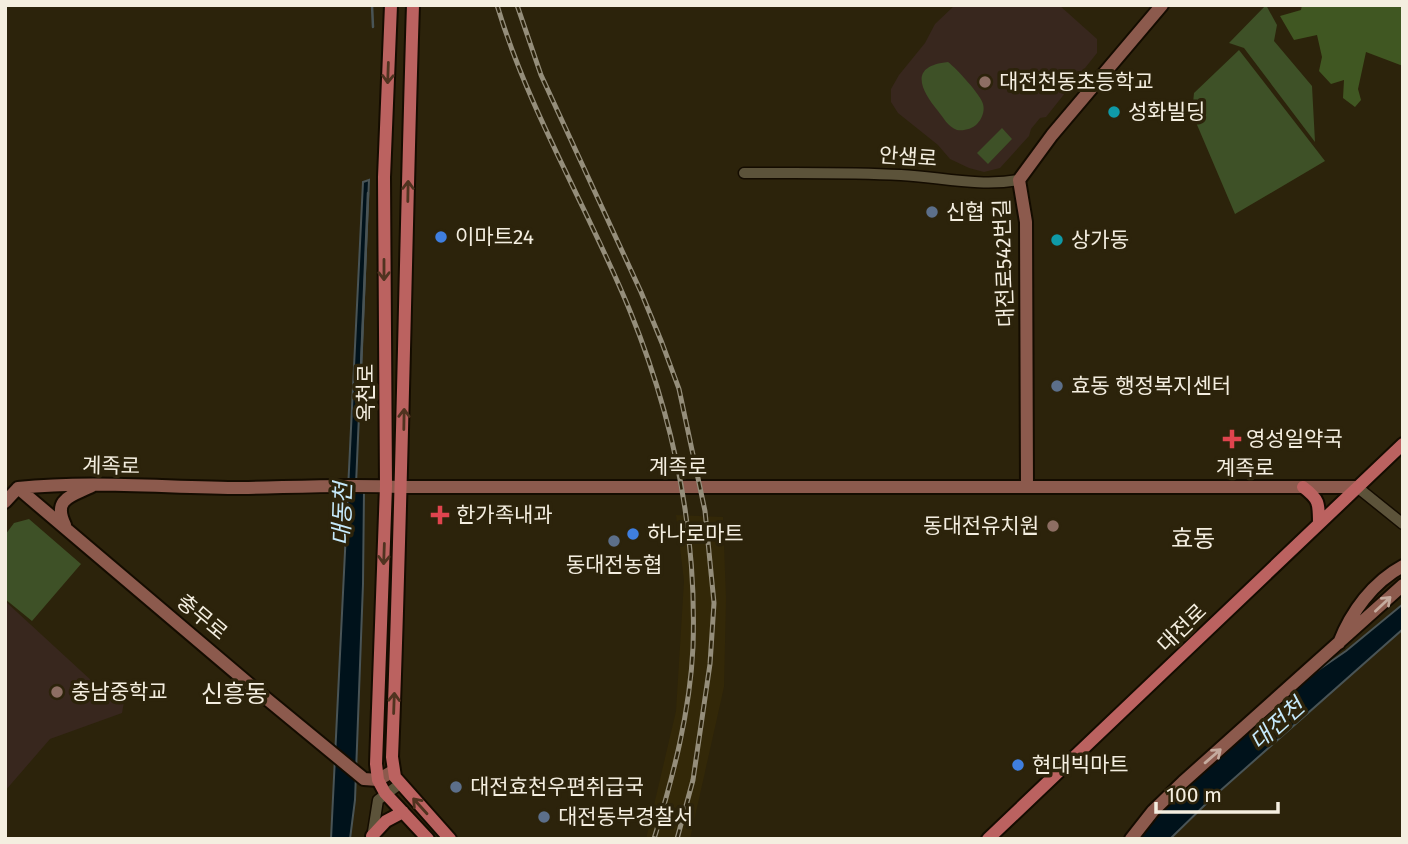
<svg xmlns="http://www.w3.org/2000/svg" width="1408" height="844" font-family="'Fira Sans','Noto Sans KR',sans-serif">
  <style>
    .built { fill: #332808 }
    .education { fill: #38271e }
    .green { fill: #3e5127 }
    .forest { fill: #405722 }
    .water { fill: #00121b; stroke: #495456; stroke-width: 2 }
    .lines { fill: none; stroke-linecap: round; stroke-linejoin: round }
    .stream { stroke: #495456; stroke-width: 2.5 }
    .tertiary-casing { stroke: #140c00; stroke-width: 13 }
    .secondary-casing { stroke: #140c00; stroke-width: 16 }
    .primary-casing { stroke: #140c00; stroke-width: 16 }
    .tertiary { stroke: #5c533a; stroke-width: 10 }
    .secondary { stroke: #8c5a4d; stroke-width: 12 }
    .primary { stroke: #bb6260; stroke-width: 12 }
    .rail-casing { stroke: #958e7b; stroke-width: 5 }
    .rail { stroke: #2c230b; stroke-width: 2.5; stroke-dasharray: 8; stroke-linecap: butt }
    .oneway { stroke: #503320 }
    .oneway2 { stroke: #c5ab9e }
    .education-dot { fill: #8d6e63; stroke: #2c230b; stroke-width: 2.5 }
    .culture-dot { fill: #0f9aa8; stroke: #2c230b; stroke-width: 2.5 }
    .service-dot { fill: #5c6f8a; stroke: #2c230b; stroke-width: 2.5 }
    .shop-dot { fill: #3f7fe0; stroke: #2c230b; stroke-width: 2.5 }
    .health-dot { fill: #e0444e; stroke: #2c230b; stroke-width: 2.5 }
    .labels { text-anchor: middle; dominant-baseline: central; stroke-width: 7; stroke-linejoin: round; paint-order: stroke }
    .poi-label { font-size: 21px; fill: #f4eee0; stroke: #2c230b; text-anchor: start }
    .street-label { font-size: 21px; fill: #f4eee0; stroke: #2c230b }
    .water-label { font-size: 23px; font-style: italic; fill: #c6eafc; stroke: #2c230b }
    .quarter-label { font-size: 24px; fill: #f4eee0; stroke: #2c230b }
  </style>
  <rect width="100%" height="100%" fill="#2c230b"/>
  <path class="built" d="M676 515 723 517 726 599 724 687 690 839H646L676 711 684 581Z"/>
  <path class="education" d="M955 5H1059L1097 39V53L1046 117 1040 118 1031 129 1029 136 1000 168 984 172 969 168 950 159 938 145 898 113 891 102V89L899 75 925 43 935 24Z
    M5 601 93 682 124 702 122 713 50 739 5 791Z"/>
  <path class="green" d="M1266 5 1277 25 1274 41 1312 86 1315 142 1244 48 1229 43Z
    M1239 50 1325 161 1235 214 1192 113 1194 93Z
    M948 62C956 68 981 95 983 104 985 111 982 119 977 124 972 129 964 131 957 130 948 127 943 117 938 111 920 89 909 66 948 62Z
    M1002 128 1012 139 988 164 977 153Z
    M29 519 81 564 32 621 5 599V535L14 523Z"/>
  <path class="forest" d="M1302 5H1403V66L1366 52 1358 89 1361 100 1355 107 1343 98 1344 80 1331 84 1319 71 1322 57 1317 35 1294 40 1280 16 1301 10Z"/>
  <path class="water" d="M369 180 356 485 364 490 363 584 355 800 350 839H331L363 182Z
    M1403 604V629L1212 798 1170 839H1138L1156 816 1221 754 1311 675 1346 651Z"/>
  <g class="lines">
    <path class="stream" d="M372 5 373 27
      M359 417 368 193"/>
    <g class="tertiary-casing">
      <path id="tertiary" d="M744 173C796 173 848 172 901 175 940 177 979 187 1019 180
        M1357 487 1403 524
        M372 838 378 800 400 784"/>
    </g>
    <g class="secondary-casing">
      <path id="secondary" d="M1027 487 1026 222 1019 180 1052 135 1162 5
        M18 488 262 695 364 779 378 780 393 771
        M5 502 18 488C93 480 168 488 242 488 296 487 349 484 403 487H1357
        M65 525C52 498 72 496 92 486
        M1339 643C1351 612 1373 582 1403 566
        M1131 839 1153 811 1183 782 1403 585"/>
    </g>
    <g class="primary-casing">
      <path id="primary" d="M391 5 384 177 386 486 376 764 378 780 385 793 428 839
        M413 5C405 256 402 506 392 757L395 777 450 839
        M1303 487C1319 499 1319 503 1319 523
        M372 836 386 821 403 812
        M988 839 1403 444"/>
    </g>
    <use href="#tertiary" class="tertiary"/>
    <use href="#secondary" class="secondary"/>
    <use href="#primary" class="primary"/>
    <g class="rail-casing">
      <path id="rail" d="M497 5C529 112 588 208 630 311 673 417 697 532 693 647 690 712 673 777 654 839
        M517 5 541 75 641 292 662 343 679 389 705 511 714 603 710 664 693 780 677 839"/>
    </g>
    <use href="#rail" class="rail"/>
  </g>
  <defs><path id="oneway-shaft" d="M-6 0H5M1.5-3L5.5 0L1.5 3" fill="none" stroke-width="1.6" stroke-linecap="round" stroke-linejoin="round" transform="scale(1.75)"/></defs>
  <g class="oneway">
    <use href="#oneway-shaft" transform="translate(388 73) rotate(92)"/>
    <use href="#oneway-shaft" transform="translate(408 191) rotate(-89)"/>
    <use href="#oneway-shaft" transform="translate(384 270) rotate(90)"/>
    <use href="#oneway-shaft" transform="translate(404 419) rotate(-89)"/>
    <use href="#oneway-shaft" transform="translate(384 554) rotate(92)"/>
    <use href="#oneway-shaft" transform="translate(394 703) rotate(-88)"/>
    <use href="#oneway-shaft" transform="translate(420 806) rotate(-132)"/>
  </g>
  <g class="oneway2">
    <use href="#oneway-shaft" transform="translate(1383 604) rotate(-43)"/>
    <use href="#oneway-shaft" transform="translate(1213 756) rotate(-41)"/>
  </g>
  <g class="education-dot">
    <circle cx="985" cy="82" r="7"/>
    <circle cx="1053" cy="526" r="7"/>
    <circle cx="57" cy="692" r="7"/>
  </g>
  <g class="culture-dot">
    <circle cx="1114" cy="112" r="7"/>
    <circle cx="1057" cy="240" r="7"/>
  </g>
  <g class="service-dot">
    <circle cx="932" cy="212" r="7"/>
    <circle cx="1057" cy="386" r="7"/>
    <circle cx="614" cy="541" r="7"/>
    <circle cx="456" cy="787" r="7"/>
    <circle cx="544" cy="817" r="7"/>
  </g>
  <g class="shop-dot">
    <circle cx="441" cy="237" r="7"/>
    <circle cx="633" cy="534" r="7"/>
    <circle cx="1018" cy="765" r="7"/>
  </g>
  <g class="health-dot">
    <path d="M1228.5 428.5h7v7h7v7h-7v7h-7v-7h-7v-7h7z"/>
    <path d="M436.5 504.5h7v7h7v7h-7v7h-7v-7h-7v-7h7z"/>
  </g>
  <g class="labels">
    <g class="poi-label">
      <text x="999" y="82">대전천동초등학교</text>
      <text x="1128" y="112">성화빌딩</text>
      <text x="946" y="212">신협</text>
      <text x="455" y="237">이마트24</text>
      <text x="1071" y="240">상가동</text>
      <text x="1071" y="386">효동 행정복지센터</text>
      <text x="1246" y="439">영성일약국</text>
      <text x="456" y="515">한가족내과</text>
      <text x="1039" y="526" text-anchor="end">동대전유치원</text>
      <text x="647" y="534">하나로마트</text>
      <text x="614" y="565" text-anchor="middle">동대전농협</text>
      <text x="71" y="692">충남중학교</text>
      <text x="1032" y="765">현대빅마트</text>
      <text x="470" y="787">대전효천우편취급국</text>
      <text x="558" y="817">대전동부경찰서</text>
    </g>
    <g class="street-label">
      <text transform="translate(908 157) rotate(4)">안샘로</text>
      <text transform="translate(1004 263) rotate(-92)">대전로542번길</text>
      <text transform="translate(366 393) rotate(-90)">옥천로</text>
      <text transform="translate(111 466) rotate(1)">계족로</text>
      <text x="678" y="467">계족로</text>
      <text x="1245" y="468">계족로</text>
      <text transform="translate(202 617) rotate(40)">충무로</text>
      <text transform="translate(1182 628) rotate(-44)">대전로</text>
    </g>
    <g class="water-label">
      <text transform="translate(342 514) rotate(-88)">대동천</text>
      <text transform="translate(1277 724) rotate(-42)">대전천</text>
    </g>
    <g class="quarter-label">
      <text x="1193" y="539">효동</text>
      <text x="234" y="694">신흥동</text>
    </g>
  </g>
  <rect width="1408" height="844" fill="none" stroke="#f4eee0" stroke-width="14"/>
  <path d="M1156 802v10h122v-10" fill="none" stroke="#f4eee0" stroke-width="3.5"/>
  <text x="1166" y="802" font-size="21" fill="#f4eee0" stroke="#2c230b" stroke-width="5" paint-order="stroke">100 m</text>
</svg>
